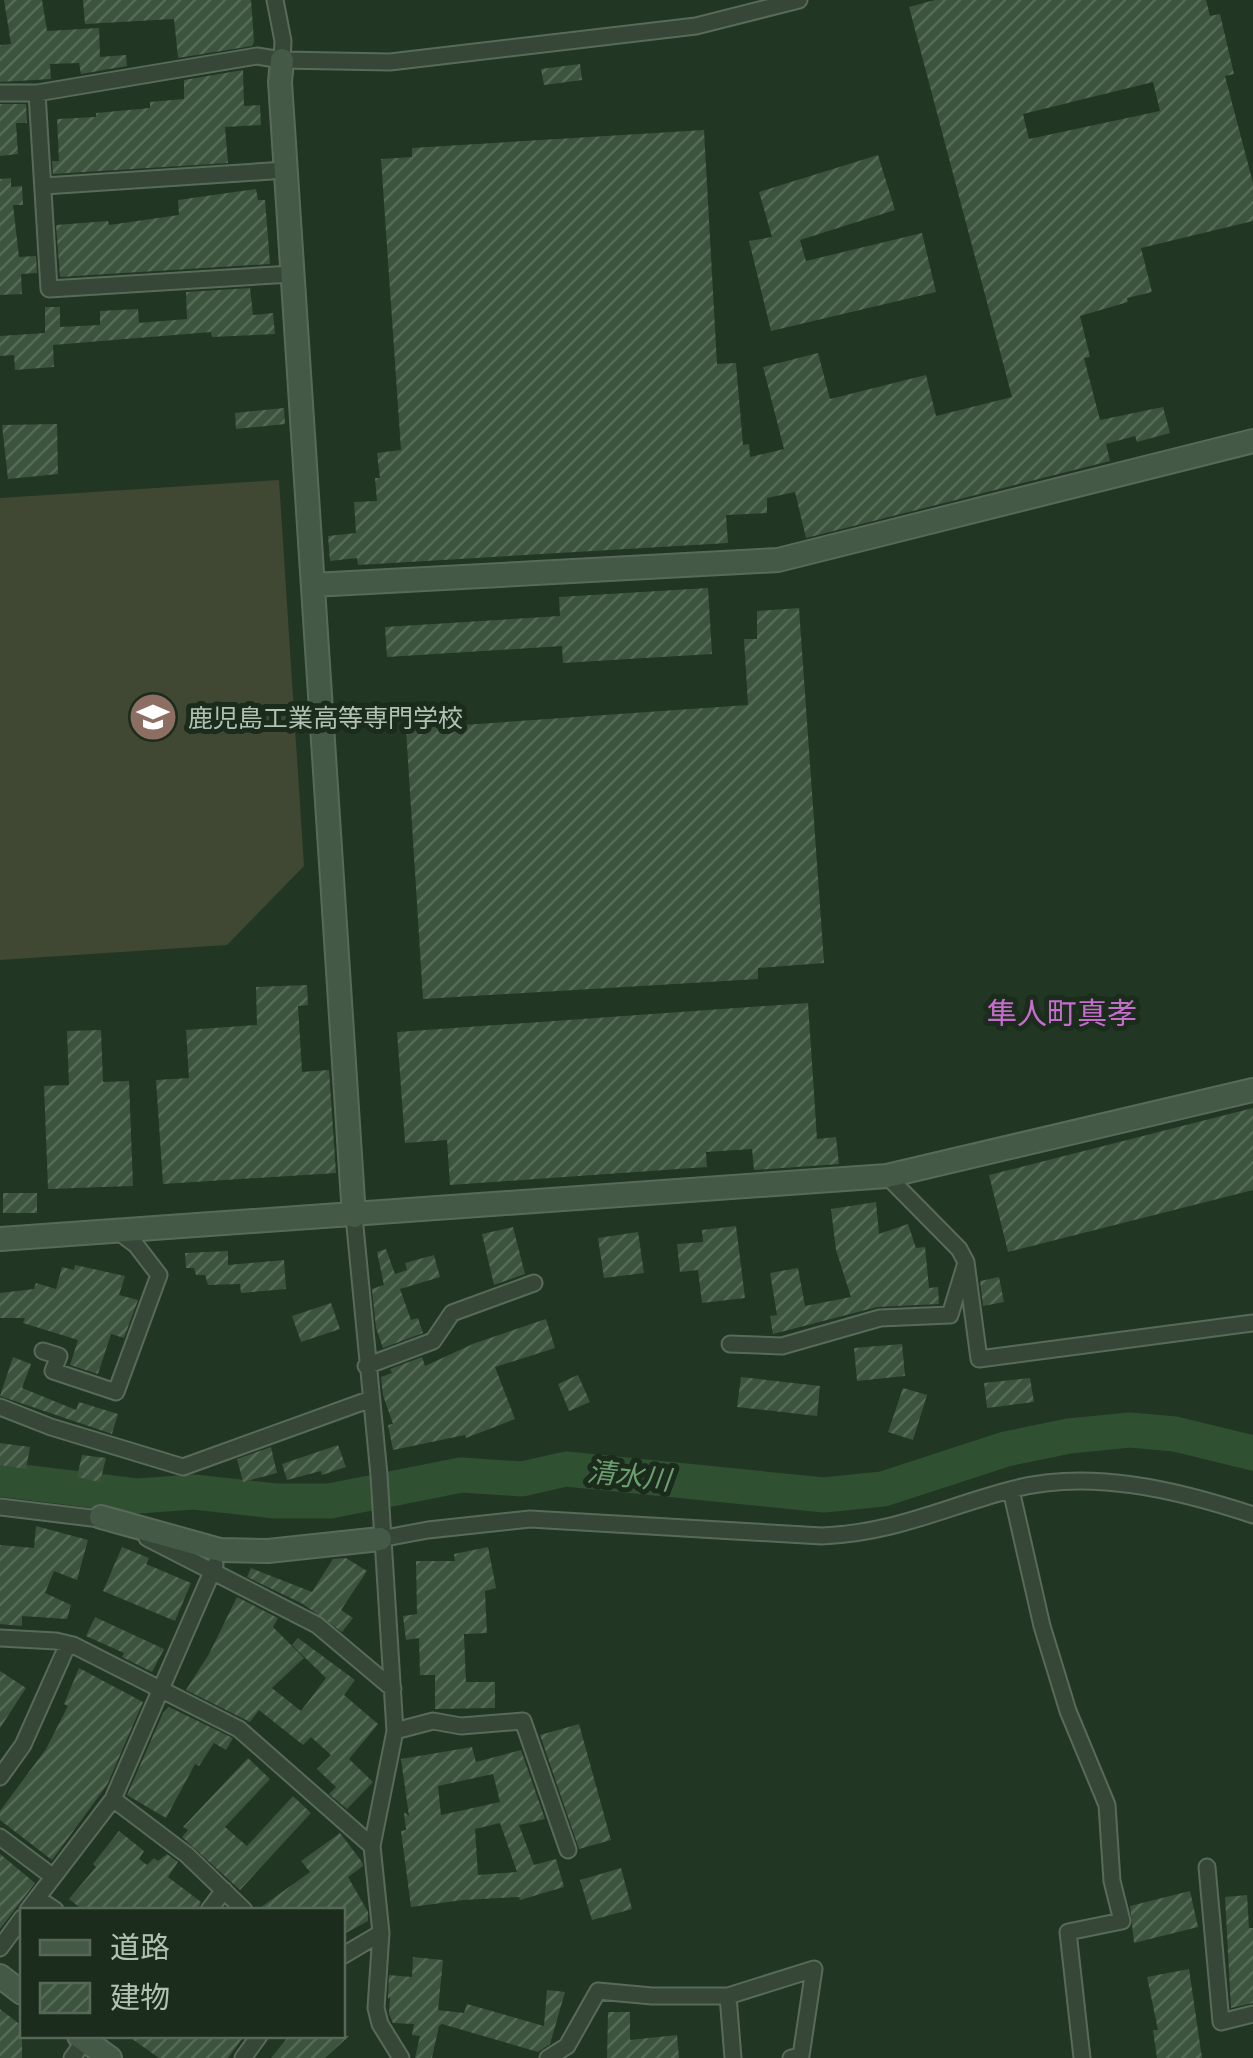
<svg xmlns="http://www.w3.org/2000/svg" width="1253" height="2058" font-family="Quicksand,'Noto Sans JP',sans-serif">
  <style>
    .pitch { fill: #404732 }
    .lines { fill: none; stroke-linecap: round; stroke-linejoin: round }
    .river { stroke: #2f5131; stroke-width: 35 }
    .building { fill: url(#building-hatch); fill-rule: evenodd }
    .street-casing { stroke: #596a5a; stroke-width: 19 }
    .secondary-casing { stroke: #596a5a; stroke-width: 26 }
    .street { stroke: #364737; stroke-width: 15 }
    .secondary { stroke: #445946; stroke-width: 22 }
    .labels { text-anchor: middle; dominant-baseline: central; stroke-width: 10; stroke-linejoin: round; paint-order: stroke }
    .poi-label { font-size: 25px; fill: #b0c3b2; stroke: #1b2b1c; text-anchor: start }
    .water-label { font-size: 28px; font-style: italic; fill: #6c9f6f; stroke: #1b2b1c }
    .quarter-label { font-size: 30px; fill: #c46dcc; stroke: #1b2b1c }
  </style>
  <defs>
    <pattern id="building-hatch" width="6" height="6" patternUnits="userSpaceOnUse" patternTransform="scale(2.5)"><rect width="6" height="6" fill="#3c533d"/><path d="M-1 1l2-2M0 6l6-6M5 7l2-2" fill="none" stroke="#566a57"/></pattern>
  </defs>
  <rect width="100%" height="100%" fill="#223624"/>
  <path class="pitch" d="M279 480 304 866 227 945 0 960V498Z"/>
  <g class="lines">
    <path class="river" d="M0 1479 138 1496 194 1492 275 1501H330L461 1475 522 1479 566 1469 824 1495 883 1489 1006 1449 1069 1436 1130 1430 1175 1434 1253 1453"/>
  </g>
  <path class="building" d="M4 0H42L47 31 99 28 100 57 126 55 127 66 81 74 79 63 50 64 51 79 0 82V45L11 44Z
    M83 0H251L254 42 252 46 178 58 174 19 85 24Z
    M935 0H1206L1210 16 1220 14 1234 74 1225 76 1253 183V221L1141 248 1152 292 1127 298 1128 302 1080 316 1090 357 1084 358 1100 420 1163 407 1170 433 1137 442 1135 436 1106 444 1110 461 806 538 795 492 767 498V513L726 515 728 543 358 565 357 558 330 561 328 536 356 533 354 502 377 501 375 478H380L377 453 401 450 381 159 412 157V148L704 130 717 364 736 363 743 445 749 444 750 457 784 449 763 367 818 353 830 399 926 375 936 416 1012 397 909 7ZM1153 82 1160 111 1029 139 1023 114Z
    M580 64 582 80 544 85 541 69Z
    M243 70 244 106 260 105 261 125 225 127 228 163 53 174 52 161H59L57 119 96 117V113L150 108V102L184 99V80Z
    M0 104H26L27 123H16L18 154 0 156Z
    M878 155 895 210 800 240 806 261 922 233 936 292 771 331 749 241 772 237 759 192Z
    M11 178V187L22 186 23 205H13L19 257 36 256 37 273 21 274 22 294 0 295V179Z
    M256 189 258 200H265L270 264 60 277 56 225 108 221 109 225 179 215 178 200Z
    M250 288 253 315 273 313 275 334 212 337 211 332 53 345 54 367 15 370 14 355 0 356V336L45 333V307H60V327L100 325V311L138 309 139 323 187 319 186 292Z
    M284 408 285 424 236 429 235 413Z
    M57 424 58 474 8 479 2 425Z
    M708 588 712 654 563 663 562 646 387 657 385 627 560 616 559 597Z
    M799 608 824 963 758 968V979L423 999 406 729 748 705 744 639H757V611Z
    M307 985 308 1005 298 1006 302 1072 329 1070 336 1173 163 1184 156 1080 189 1078 186 1030 257 1025 256 987Z
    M808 1003 817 1139 836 1137 839 1164 754 1170 752 1149 706 1152 707 1167 450 1185 447 1140 405 1143 397 1032Z
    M101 1030 103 1082 129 1081 133 1186 48 1189 44 1086 69 1085 67 1031Z
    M1253 1108V1190L1008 1252 989 1175Z
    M3 1193H37V1213H3Z
    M876 1202 879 1234 908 1224 916 1248 925 1247 929 1288 938 1287 939 1304 877 1307 773 1334 770 1316 777 1315 770 1273 798 1268 805 1306 851 1297 836 1250 831 1209Z
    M736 1226 745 1298 702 1303 698 1270 680 1272 677 1244 703 1242 702 1230Z
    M513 1227 525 1274 494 1285 482 1234Z
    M638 1232 644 1273 604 1278 598 1238Z
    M386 1249 395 1274 407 1270 405 1263 434 1255 440 1277 400 1289 411 1320 418 1318 423 1333 383 1348 376 1328 372 1289 384 1285 377 1252Z
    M228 1251V1265L284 1260 286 1289 241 1293 240 1284 208 1285 205 1275H196L194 1268H186L185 1253Z
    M75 1265 125 1276 119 1295 138 1300 124 1338 111 1334 98 1374 70 1365 78 1340 23 1323 25 1318H0V1293L34 1289 36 1283 56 1289 62 1267 74 1270Z
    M999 1277 1004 1302 983 1306 980 1281Z
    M331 1303 340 1329 301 1342 292 1316Z
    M546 1319 555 1348 495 1367 515 1419 466 1438 465 1435 393 1450 388 1425 393 1424 383 1395 381 1377 392 1373 390 1369 422 1357 425 1366 475 1343Z
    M902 1344 905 1376 857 1381 854 1348Z
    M13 1357 31 1364 22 1388 76 1410 79 1402 118 1414 112 1434 0 1396Z
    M578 1375 590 1402 569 1411 558 1384Z
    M741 1377 820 1386 817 1416 737 1407Z
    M1030 1378 1034 1402 987 1408 984 1383Z
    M903 1388 927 1395 913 1440 888 1432Z
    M0 1443 30 1447 26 1469 0 1465Z
    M338 1445 346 1467 322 1475 321 1471 287 1480 282 1464Z
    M271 1447 277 1473 243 1482 237 1459Z
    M82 1455 106 1458 100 1482 77 1477Z
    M36 1526 88 1540 77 1580 54 1571 45 1593 71 1605 67 1619 22 1616V1626L0 1624V1545L34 1548Z
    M122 1547 149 1558 146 1564 191 1583 175 1621 103 1591Z
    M488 1547 496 1588 485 1591 487 1633 464 1634 466 1682H495V1708L435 1709V1675H420L419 1638 406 1640 403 1616 417 1614 416 1561H455L454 1554Z
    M346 1558 367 1571 341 1610 353 1618 342 1632 303 1604 247 1577 251 1568 312 1592 333 1559Z
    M237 1597 278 1618 273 1627 304 1658 272 1688 301 1711 326 1678 292 1645 298 1638 355 1680 344 1695 378 1724 349 1759 373 1782 347 1809 329 1794 336 1787 317 1769 331 1755 311 1737 303 1745 259 1710 250 1722 186 1690 209 1654Z
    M95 1617 164 1649 152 1672 122 1657 124 1653 86 1636Z
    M79 1668 143 1702 107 1785 52 1860 0 1820V1811L46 1749 68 1706 64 1704Z
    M0 1671 26 1688 0 1728Z
    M169 1707 233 1738 226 1750 214 1743 199 1766 195 1764 166 1818 127 1795 163 1713Z
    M579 1724 611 1840 579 1849 540 1735Z
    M472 1747 476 1762 521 1750 545 1819 519 1825 534 1865 556 1859 564 1887 520 1900 519 1897 463 1900 411 1907 401 1831 406 1830 404 1812 409 1816 401 1759ZM493 1774 500 1802 441 1815 438 1786ZM500 1823 517 1872 478 1875 475 1829Z
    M248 1758 270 1779 225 1827 247 1846 293 1796 311 1813 240 1890 182 1837 188 1830 183 1827Z
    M119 1831 144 1851 139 1859 147 1865 154 1858 158 1861 167 1854 178 1862 168 1877 201 1902 198 1910H83L69 1899 96 1867 93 1864Z
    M340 1833 362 1862 363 1866 348 1877 368 1912V1921L342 1935V1910H257L310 1872 301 1861Z
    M0 1854 35 1883 0 1929Z
    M621 1868 632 1909 592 1920 580 1880Z
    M1190 1891 1198 1927 1134 1943 1130 1906Z
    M1247 1895 1249 1928H1253V2003L1231 2008 1225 1897Z
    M413 1957 443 1960 438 2010 464 2013 467 2004 544 2026 547 1990 565 1992 550 2044 538 2052 442 2024 439 2026 432 2058H415L420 2036 412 2035 414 2024 393 2023 389 2014 390 1997 388 1999 389 1975 412 1977Z
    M1189 1969 1202 2058H1157L1153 2030H1158L1147 1977Z
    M0 2009 22 2026V2058H0Z
    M608 2012H630V2040L677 2035 679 2058H607Z
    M128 2036H244L228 2058H159Z
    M289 2036H349L325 2058H271Z"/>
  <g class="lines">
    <g class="street-casing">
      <path id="street" d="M275 0 283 41 282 60
        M0 93H37L257 56 282 60 390 62 696 26 799 0
        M37 93 49 289 292 274
        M44 186 286 170
        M887 1176 959 1249 966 1262 979 1359 1253 1323
        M354 1216 379 1475 395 1731 372 1846 381 1933 376 2008 380 2024 401 2058
        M730 1344 782 1346 880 1318 950 1315 965 1266
        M43 1351 59 1356 53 1371 116 1392 159 1275 136 1245 120 1233
        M366 1366 433 1341 452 1313 534 1283
        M0 1407 51 1427 183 1467 371 1399
        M1011 1490 1042 1626 1068 1711 1107 1805 1112 1881 1122 1921 1068 1932 1082 2058
        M0 1507 108 1520
        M147 1538 317 1625 393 1689
        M380 1539 428 1530 530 1519 822 1536C894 1533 942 1508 1010 1490 1088 1468 1178 1490 1253 1515
        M0 1638 56 1641 73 1645 239 1729 372 1846
        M395 1731 433 1721 461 1726 523 1721 568 1850
        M0 1777 23 1745 68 1644
        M113 1799 187 1855 244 1910
        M0 1837 52 1876
        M1207 1867 1221 2022 1253 2014
        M37 1898 55 1910
        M28 1910 113 1799 215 1565
        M209 1910 224 1890
        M0 1948 22 1918
        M342 1956 381 1933
        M728 1996 733 2058
        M72 2058 85 2040
        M243 2058 259 2036
        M548 2058 567 2046 598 1991 652 1996H728L814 1969 801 2056 791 2058"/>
    </g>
    <g class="secondary-casing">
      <path id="secondary" d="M282 60 280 82 354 1216
        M313 585 778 560 1253 441
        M0 1239 887 1176 1253 1090
        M101 1517 220 1550 268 1551 380 1539
        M0 1976 22 1993
        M79 2036 110 2058"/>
    </g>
    <use href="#street" class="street"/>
    <use href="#secondary" class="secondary"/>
  </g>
  <defs>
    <g id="university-disc" transform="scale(2.5)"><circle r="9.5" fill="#8d6e63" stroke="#1b2b1c"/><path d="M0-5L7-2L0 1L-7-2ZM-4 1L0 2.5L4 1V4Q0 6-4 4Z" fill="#fff"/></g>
  </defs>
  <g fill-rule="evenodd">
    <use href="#university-disc" x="153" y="717"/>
  </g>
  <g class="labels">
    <g class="poi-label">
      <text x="188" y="717">鹿児島工業高等専門学校</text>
    </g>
    <g class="water-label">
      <text transform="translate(629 1475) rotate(6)">清水川</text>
    </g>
    <g class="quarter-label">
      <text x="1062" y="1013">隼人町真孝</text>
    </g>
  </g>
  <rect x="20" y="1908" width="325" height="130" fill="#1b2b1c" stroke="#576858" stroke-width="2.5"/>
  <rect x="40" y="1940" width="50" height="15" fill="#445946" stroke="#576858" stroke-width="2.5"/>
  <text x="110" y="1958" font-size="30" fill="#b0c3b2">道路</text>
  <rect x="40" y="1983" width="50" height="30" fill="url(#building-hatch)" stroke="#576858" stroke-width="2.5"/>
  <text x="110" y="2008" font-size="30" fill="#b0c3b2">建物</text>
</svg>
